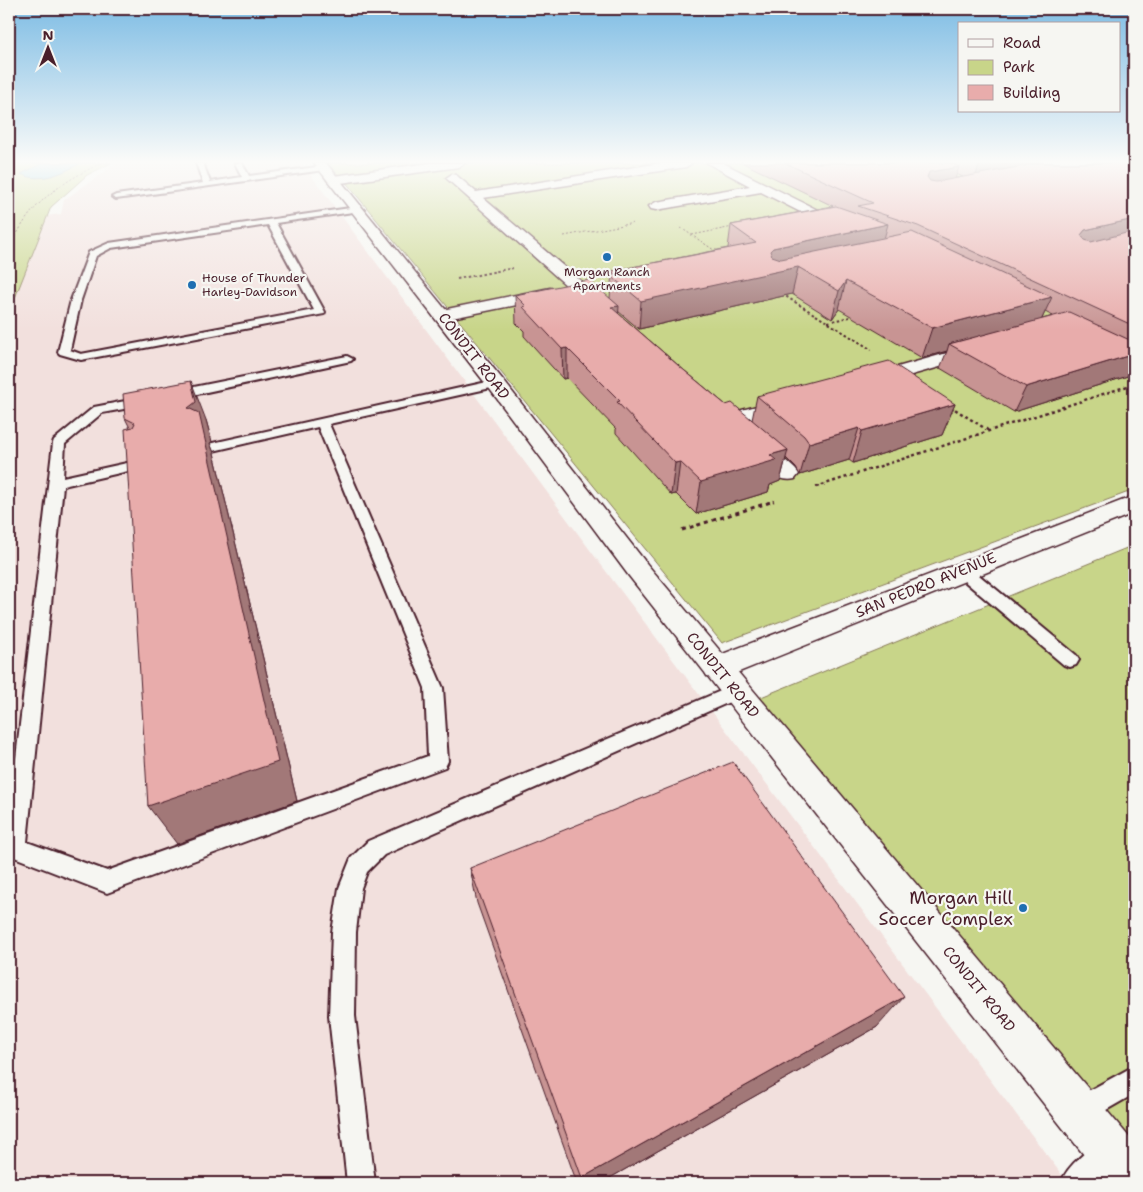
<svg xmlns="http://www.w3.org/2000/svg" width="1143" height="1192" font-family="'Shantell Sans',sans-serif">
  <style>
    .built { fill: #f2e0dd }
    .green { fill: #c8d589; stroke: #897a5a }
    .water { fill: #7dc7dd; stroke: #698496 }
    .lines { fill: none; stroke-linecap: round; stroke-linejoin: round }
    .service-casing { stroke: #4a1f2b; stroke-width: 4 }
    .minor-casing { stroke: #4a1f2b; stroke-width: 3 }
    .tertiary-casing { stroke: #4a1f2b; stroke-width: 3 }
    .path-far3 { stroke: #4a1f2b; stroke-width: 1; stroke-dasharray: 2 2; stroke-linecap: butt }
    .path-far2 { stroke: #4a1f2b; stroke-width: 2; stroke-dasharray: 2.5 2.5; stroke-linecap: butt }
    .path-far1 { stroke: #4a1f2b; stroke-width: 2.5; stroke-dasharray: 3 3; stroke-linecap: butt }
    .path { stroke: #4a1f2b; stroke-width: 3; stroke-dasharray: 4 4; stroke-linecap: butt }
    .service { fill: #f6f6f2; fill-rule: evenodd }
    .minor { fill: #f6f6f2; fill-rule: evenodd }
    .tertiary { fill: #f6f6f2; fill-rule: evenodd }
    .wall { fill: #c89493; stroke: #4a1f2b; fill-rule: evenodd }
    .shaded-wall { fill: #a27878; stroke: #4a1f2b }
    .building { fill: #e8acab; stroke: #4a1f2b }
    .poi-dot { fill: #1f6fb2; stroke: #f6f6f2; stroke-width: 2 }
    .labels { text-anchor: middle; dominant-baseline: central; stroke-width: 4.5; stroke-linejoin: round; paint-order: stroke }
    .far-poi-label { font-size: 12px; fill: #4a1f2b; stroke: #f6f6f2 }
    .street-label { font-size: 15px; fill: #4a1f2b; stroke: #f6f6f2 }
    .near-poi-label { font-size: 18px; fill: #4a1f2b; stroke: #f6f6f2; text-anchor: end }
  </style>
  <rect width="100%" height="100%" fill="#f6f6f2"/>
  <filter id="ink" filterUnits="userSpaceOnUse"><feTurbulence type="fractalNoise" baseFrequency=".02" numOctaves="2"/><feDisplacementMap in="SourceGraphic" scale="10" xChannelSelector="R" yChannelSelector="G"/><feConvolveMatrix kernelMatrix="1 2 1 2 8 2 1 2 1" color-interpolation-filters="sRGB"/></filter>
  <g filter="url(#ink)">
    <path class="built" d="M117 163H302L596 558 1068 1183H9V260L32 218 61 214 64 200Z"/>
    <path class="green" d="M9 163H111L87 175 51 207 9 313Z
      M327 163H1134V490L722 643 349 186Z
      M1134 545V1177L744 704Z"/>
    <path class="water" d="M43 163H81C65 172 40 184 21 174Z"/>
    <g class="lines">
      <g class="service-casing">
        <path id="service" d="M196 163H203L210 182 242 177 235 163H242L249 176 324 166 328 168 324 170 116 199 112 197 116 195 203 183Z
          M357 207H360V211L276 223 325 312 324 314 81 360 60 354 58 352 71 300 89 252 109 243ZM268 225 314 310 81 354 70 350 81 300 96 256 111 248Z
          M347 356 353 359 351 361 174 399 168 395 174 391Z
          M496 380 502 384 500 386 329 424 443 688 448 761 445 767 107 893 9 855V818L53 443 54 440 94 407 146 397 152 401 146 405 102 413 65 444 63 477 145 459 152 463 150 466 63 486 27 842 107 871 428 756 425 688 318 427 213 451 206 447 208 444Z
          M962 565 968 566 1076 655 1079 660 1076 665 1070 667 1064 665 956 574 954 570 956 566Z
          M737 684 743 686 746 691 743 696 384 855 367 872 361 888 356 932 355 1016 375 1183H347L329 1016 332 932 339 888 351 858 368 841Z
          M1134 1066V1094L1080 1125 1070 1121 1066 1111 1070 1101Z
          M1108 1139 1118 1143 1122 1153 1118 1163 1096 1183H1061C1067 1165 1091 1146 1108 1139Z"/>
      </g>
      <g class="minor-casing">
        <path id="minor" d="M430 163H465L459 167 333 184 327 180 333 176Z
          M661 163H692L686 167 483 198 608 304 611 308 608 312 602 313 596 312 446 178 452 174 456 175 476 192Z
          M707 163H723L846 224 848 227 846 230H836L761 192 656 210 651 209 649 206 656 202 750 186Z
          M550 288 556 289 558 293 556 297 442 320 436 319 433 315 436 311 442 310Z
          M979 344 986 346 988 350 986 354 869 387 862 385 859 381 862 377Z
          M789 397 796 399 799 403 796 407 727 426 720 424 716 420 720 416Z
          M755 438 763 440 795 469 799 474 795 479C775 484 761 462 747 450L744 445 747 440Z
          M1134 496V513L729 676 718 680 707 676 703 668 707 660Z"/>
      </g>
      <g class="tertiary-casing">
        <path id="tertiary" d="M314 163H326L503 380 647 564 1134 1143V1183H1106L629 576 489 388Z"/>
      </g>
      <path class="path-far3" d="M681 228 717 252
        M692 235 733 227
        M564 236 634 223
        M9 251C28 204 57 185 101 163"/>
      <path class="path-far2" d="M715 250 718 252
        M457 279 513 268
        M782 294 872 350
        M828 322 854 316"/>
      <path class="path-far1" d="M950 406 989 431
        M816 487 1134 384
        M767 503 774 501"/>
      <path class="path" d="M682 530 771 502"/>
      <use href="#service" class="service"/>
      <use href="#minor" class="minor"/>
      <use href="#tertiary" class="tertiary"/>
    </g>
    <path class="wall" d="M743 163H1134V374L1014 412 940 368 947 351 922 358 839 309 832 319 792 294 639 329 618 311V313L679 366 726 405 752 420 757 396 955 404 942 435 853 463 849 460 800 475 796 468 786 458 780 481 770 485 768 492 696 514 676 494 671 495 616 433V429L567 378 563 379 524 336V331L516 323 515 295 610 298 612 271 728 248 731 225 833 206ZM956 174 963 177 955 178ZM1045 312 1053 316 1042 319Z
      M125 418 206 420 212 442 210 443 214 453 297 801 177 844 130 428Z
      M470 868 877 1027 601 1183H577L477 903Z"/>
    <path class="shaded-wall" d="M980 163H1053L974 181Z
      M959 167 953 185 923 191 929 172Z
      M1134 219V236L1076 251 1081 235 1085 230Z
      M888 224 881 250 798 268 792 294 639 329 641 301 770 251 773 248Z
      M846 281 839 309 832 319 839 291Z
      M1052 297 1039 325 949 344 947 351 922 358 932 328Z
      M619 306 617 334 611 307Z
      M567 348V378L563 379 562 349Z
      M1134 354V374L1014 412 1026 387Z
      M191 381 206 420 212 442 210 443 214 453 297 801 177 844 148 806Z
      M955 404 942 435 853 463 862 431Z
      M859 428 849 460 800 475 809 443Z
      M788 450 780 481 770 485 768 492 696 514 701 482 770 455Z
      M680 462 676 494 671 495 675 463Z
      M904 997 877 1027 601 1183H581L582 1178Z"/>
    <path class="building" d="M785 163H950L959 167 929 172 927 177 930 181 936 182 1040 163H1134V219L1085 230 1081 235 1085 240 1091 242 1134 231V326L918 226 858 206 873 203Z
      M836 206 888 224 773 248 770 251 772 256 781 259 912 232 1052 297 932 328 846 281 839 291 798 267 641 301 611 276 616 275 612 271 756 243 731 225Z
      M589 280 619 306 611 307 679 366 726 405 732 403 788 450 770 455 776 460 701 482 680 462 675 463 617 402 620 401 567 348 562 349 523 307 526 306 515 295Z
      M1069 312 1134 342V354L1026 387 949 344Z
      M889 361 955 404 862 431 859 428 809 443 804 436 757 396Z
      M191 381 196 402 188 408 199 413 278 762 148 806 125 429 133 427 135 423 125 418 123 394Z
      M733 762 904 997 582 1178 470 868Z"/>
  </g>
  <linearGradient id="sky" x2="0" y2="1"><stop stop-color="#7dbce4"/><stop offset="0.49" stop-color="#fbfbf9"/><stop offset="1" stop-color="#fbfbf9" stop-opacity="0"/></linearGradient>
  <rect width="1143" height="330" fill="url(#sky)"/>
  <g class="poi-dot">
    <circle cx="607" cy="257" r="5"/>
    <circle cx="192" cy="285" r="5"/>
    <circle cx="1023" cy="908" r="5"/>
  </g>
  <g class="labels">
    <g class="far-poi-label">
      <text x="607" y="272">Morgan Ranch<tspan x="607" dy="14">Apartments</tspan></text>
      <text x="202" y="278" text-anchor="start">House of Thunder<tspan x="202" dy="14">Harley-Davidson</tspan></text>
    </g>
    <g class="street-label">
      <text transform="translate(474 356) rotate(52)">CONDIT ROAD</text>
      <text transform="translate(926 585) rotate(-22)">SAN PEDRO AVENUE</text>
      <text transform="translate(723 675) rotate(51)">CONDIT ROAD</text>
      <text transform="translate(979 989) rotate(51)">CONDIT ROAD</text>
    </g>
    <g class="near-poi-label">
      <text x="1013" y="898">Morgan Hill<tspan x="1013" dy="21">Soccer Complex</tspan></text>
    </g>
  </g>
  <rect width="1143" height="1192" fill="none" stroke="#f6f6f2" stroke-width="30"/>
  <rect x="15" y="15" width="1113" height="1162" fill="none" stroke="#4a1f2b" stroke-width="2" filter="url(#ink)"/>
  <rect x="958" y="22" width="162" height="90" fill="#f6f6f2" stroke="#b1a0a2"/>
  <rect x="968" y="39" width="25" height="8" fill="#f6f6f2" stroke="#b1a0a2"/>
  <text x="1003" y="48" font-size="15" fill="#4a1f2b">Road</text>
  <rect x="968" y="60" width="25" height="15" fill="#c8d589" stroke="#b1a0a2"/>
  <text x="1003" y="72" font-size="15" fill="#4a1f2b">Park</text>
  <rect x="968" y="85" width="25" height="15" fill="#e8acab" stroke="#b1a0a2"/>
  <text x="1003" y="98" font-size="15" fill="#4a1f2b">Building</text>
  <g transform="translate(48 48)" stroke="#f6f6f2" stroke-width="4" paint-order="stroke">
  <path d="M0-4L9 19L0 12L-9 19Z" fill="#4a1f2b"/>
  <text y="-8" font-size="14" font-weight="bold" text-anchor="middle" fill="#4a1f2b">N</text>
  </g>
</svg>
